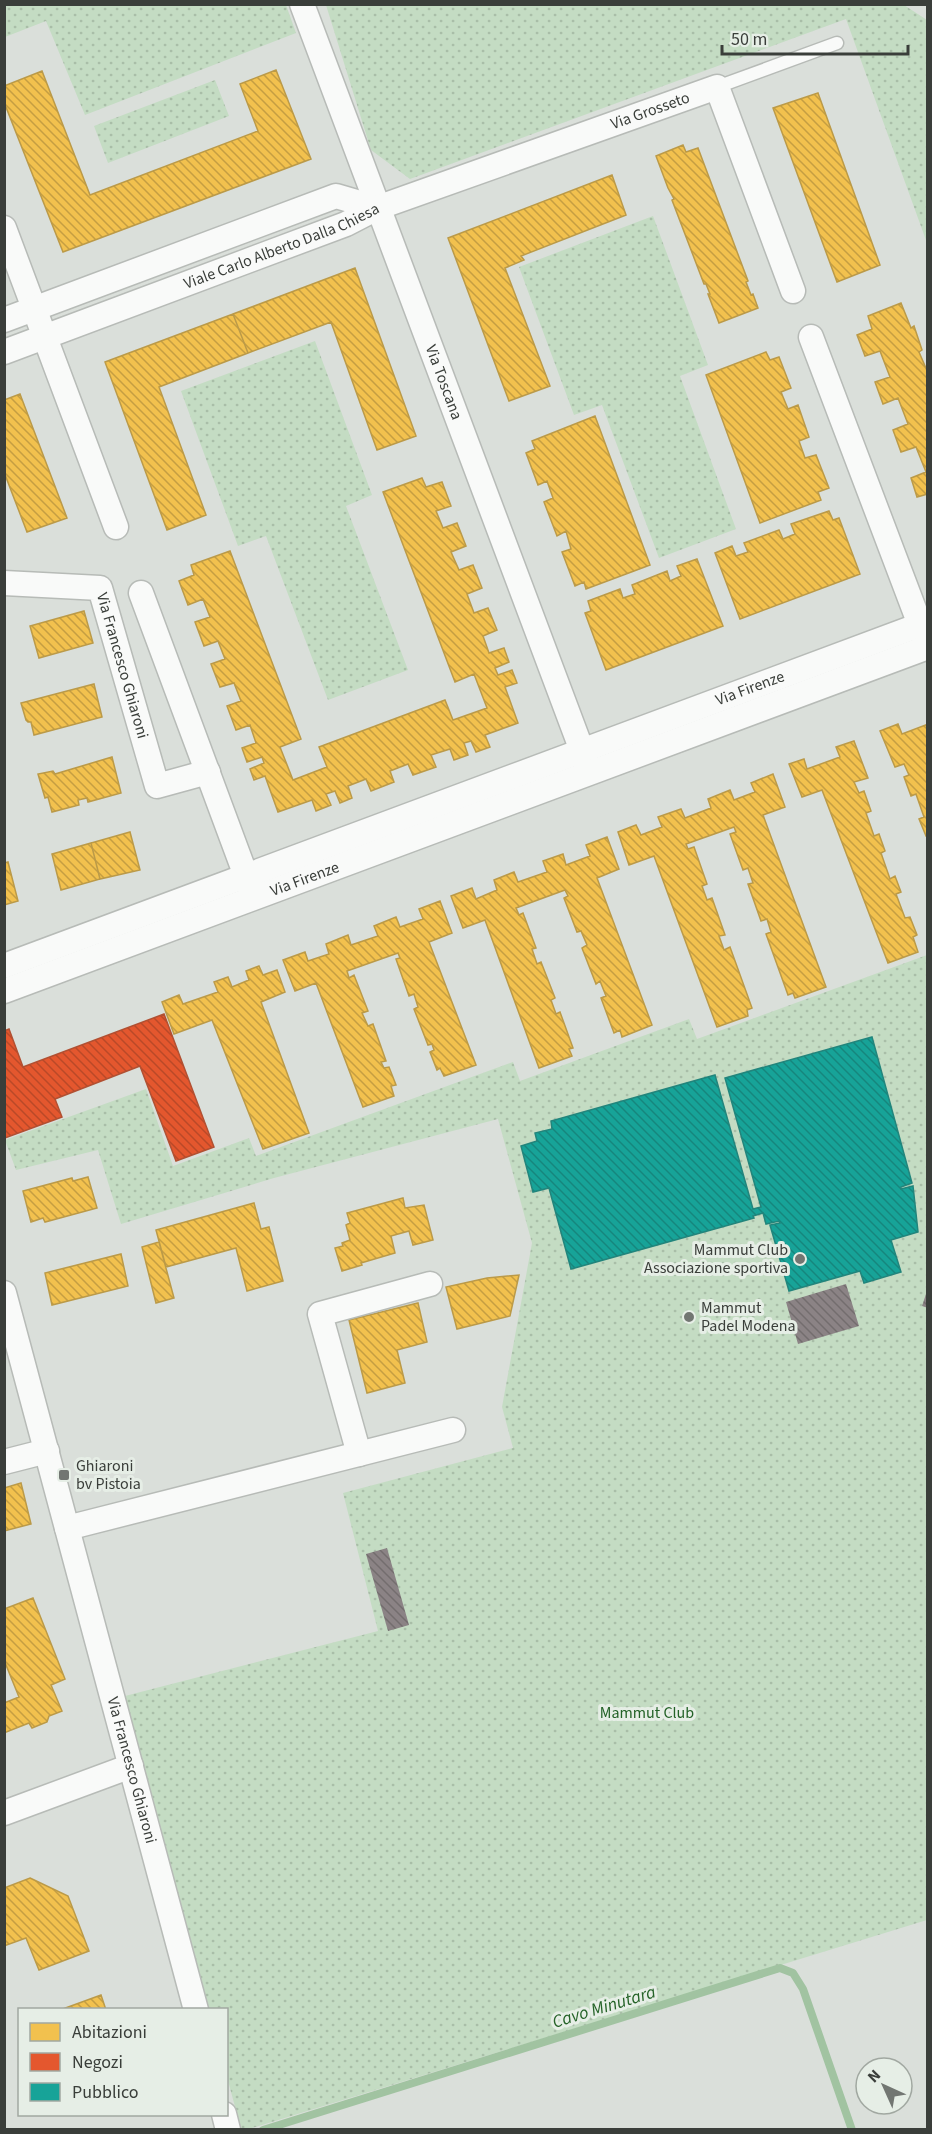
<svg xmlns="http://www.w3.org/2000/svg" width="932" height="2134" font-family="'Source Sans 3',sans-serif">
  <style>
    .park { fill: url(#park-dots) }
    .homes { fill: url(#homes-back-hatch); stroke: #bb9a48; stroke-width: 1.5 }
    .shops { fill: url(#shops-back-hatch); stroke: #b15032; stroke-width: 1.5 }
    .public { fill: url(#public-back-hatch); stroke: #22857c; stroke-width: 1.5 }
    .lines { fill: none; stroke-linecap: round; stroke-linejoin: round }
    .stream { stroke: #a1c3a1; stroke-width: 8 }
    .building { fill: url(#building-back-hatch) }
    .lane-casing { stroke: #b7bbb7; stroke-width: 15 }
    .street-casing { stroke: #b7bbb7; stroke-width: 27 }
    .lane { stroke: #f9faf9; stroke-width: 12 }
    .street { stroke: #f9faf9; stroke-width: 24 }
    .poi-dot { fill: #727672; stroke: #e6eee6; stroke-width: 2 }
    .labels { text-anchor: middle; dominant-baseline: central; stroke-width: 6; stroke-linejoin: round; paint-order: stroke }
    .street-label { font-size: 16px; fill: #3a3e3a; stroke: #e6eee6 }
    .poi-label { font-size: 16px; fill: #3a3e3a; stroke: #e6eee6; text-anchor: start }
    .park-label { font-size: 16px; fill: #236227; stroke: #e6eee6 }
    .water-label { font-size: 18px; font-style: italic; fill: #256328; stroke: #e6eee6 }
  </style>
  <defs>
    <pattern id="park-dots" width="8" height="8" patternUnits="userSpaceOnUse" patternTransform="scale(1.5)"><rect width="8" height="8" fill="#c4dcc3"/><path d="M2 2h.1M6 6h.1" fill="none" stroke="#a9bea8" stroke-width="1.8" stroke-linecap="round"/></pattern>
    <pattern id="homes-back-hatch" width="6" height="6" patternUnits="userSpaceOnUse" patternTransform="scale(1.5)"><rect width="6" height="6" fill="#f2c14e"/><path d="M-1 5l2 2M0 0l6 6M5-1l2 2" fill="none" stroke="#c59e42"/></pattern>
    <pattern id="shops-back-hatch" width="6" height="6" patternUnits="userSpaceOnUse" patternTransform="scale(1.5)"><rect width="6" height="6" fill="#e4572e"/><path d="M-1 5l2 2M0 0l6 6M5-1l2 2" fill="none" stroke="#ba4928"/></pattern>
    <pattern id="public-back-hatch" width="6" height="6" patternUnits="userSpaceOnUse" patternTransform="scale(1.5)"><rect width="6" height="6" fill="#17a398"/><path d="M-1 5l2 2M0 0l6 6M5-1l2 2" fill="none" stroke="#16867d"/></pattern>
    <pattern id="building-back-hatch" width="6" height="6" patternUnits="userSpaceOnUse" patternTransform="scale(1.5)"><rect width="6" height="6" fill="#8b8385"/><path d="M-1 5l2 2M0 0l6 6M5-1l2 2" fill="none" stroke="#736d6e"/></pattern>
  </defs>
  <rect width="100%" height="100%" fill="#dadfda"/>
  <path class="park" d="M5 4 286 5 296 33 85 115 46 21 5 37Z
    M326 5H904L927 20V243L846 19 410 179 371 150Z
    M215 80 229 116 108 163 94 126Z
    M653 216 708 365 680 376 736 529 659 558 602 405 574 415 519 267Z
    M315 341 372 495 346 506 408 670 328 700 266 536 238 546 181 391Z
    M927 955V1920L249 2129H241L227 2077 226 2010 209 2009 125 1696 378 1631 343 1493 513 1448 502 1407 532 1243 498 1119 274 1178 121 1224 98 1150 16 1170 5 1140 146 1089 173 1166 249 1138 256 1156 513 1062 520 1081 689 1019 697 1039Z"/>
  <path class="homes" d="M276 70 311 159 63 252 4 102V86L42 71 90 195 258 131 240 84Z
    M818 93 880 265 837 282 773 108Z
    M683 145 686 152 698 148 748 281 746 282 751 295 753 294 758 308 719 323 708 294H710L706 284H704L672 200 674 199 668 188 656 156Z
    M612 175 626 215 521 256 524 260 505 268 550 386 509 401 448 238Z
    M355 268 416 436 377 450 331 322 248 353 233 314Z
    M901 303 911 328 914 326 922 350 919 352 928 373V494L917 497 911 478 926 472 916 447 901 452 893 430 908 424 898 398 883 404 875 382 890 377 880 351 865 356 857 335 872 329 868 316Z
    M233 314 248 353 159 387 206 515 167 530 105 362Z
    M766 352 770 360 779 357 791 388 781 392 788 409 798 405 809 437 799 441 805 458 816 455 829 488 818 492 821 500 760 523 706 375Z
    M20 394 67 518 27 532 4 472V400Z
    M595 416 650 565 586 589 584 582 575 586 562 552 571 549 566 531 557 536 544 502 553 498 547 481 538 485 526 453 535 449 532 441Z
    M422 478 426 487 442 482 451 506 436 511 443 528 457 523 466 546 451 552 459 570 473 565 482 588 467 594 474 613 488 608 497 630 483 636 489 653 504 648 509 662 495 668 498 675 512 670 517 683 505 687 518 723 485 735 490 747 476 752 471 741 464 743 468 755 454 760 450 749 431 755 436 767 413 775 408 764 390 771 394 782 371 791 366 779 348 786 352 798 340 803 335 791 326 794 331 805 316 811 312 800 278 812 265 776 254 780 250 769 264 763 262 757 247 762 242 748 256 743 250 725 236 730 227 706 241 701 234 683 220 687 211 664 225 659 218 641 204 646 195 622 210 617 203 599 188 605 179 581 194 575 191 565 230 551 301 739 280 747 293 780 327 767 319 747 445 700 453 720 487 708 474 674 455 682 383 492Z
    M829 511 833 520 839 518 860 574 740 619 715 553 732 546 736 556 748 552 744 543 779 530 783 539 795 534 791 524Z
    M697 559 723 626 606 670 585 613 591 611 588 601 620 589 623 598 635 594 632 585 667 571 670 581 681 576 677 566Z
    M84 611 93 643 39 658 30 626Z
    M94 684 102 717 34 735 31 722H28L26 720 21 703Z
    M898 724 902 734 928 724V835L926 836 919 819 924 817 916 794 911 796 904 777 909 775 904 764 895 767 880 731Z
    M854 741 868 778 854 782 859 793 864 791 871 811 866 813 874 836 879 834 885 851 881 853 890 879 895 876 901 892 896 894 905 918 910 917 917 935 913 937 918 952 888 963 822 790 802 797 789 764 804 759 807 769 840 757 836 747Z
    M112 757 121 793 88 802 87 798 78 800 79 805 52 812 48 797 45 798 38 774 53 771 55 774Z
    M773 774 785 807 763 815 826 987 795 998 793 993 788 995 766 934 771 932 767 919 761 921 748 884 753 883 748 868 743 870 730 834 736 832 734 827 686 844 688 849 694 847 707 884 702 886 707 900 712 898 725 935 719 936 724 950 730 947 752 1008 747 1010 748 1016 717 1027 654 856 629 865 618 832 636 825 641 835 662 827 658 817 681 809 685 818 711 808 708 799 730 790 734 800 755 792 751 783Z
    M130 832 140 870 100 879 91 843Z
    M607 837 619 869 597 878 652 1025 622 1037 620 1030 614 1033 601 998 606 996 600 981 596 984 582 948 587 945 581 931 577 932 564 898 568 896 565 890 516 908 519 915 523 913 536 948 532 949 537 964 541 962 555 998 551 1000 556 1014 560 1012 573 1048 569 1049 572 1056 539 1068 485 920 463 928 451 896 472 888 476 899 497 890 494 880 514 872 518 882 547 872 543 861 563 854 566 865 590 856 586 845Z
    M91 843 100 879 61 890 52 854Z
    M8 862 18 901 4 905V863Z
    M440 901 452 933 429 942 476 1065 444 1076 440 1068 437 1070 430 1052 434 1050 432 1044 428 1045 414 1009 418 1007 414 994 409 996 396 959 400 958 398 953 347 971 349 978 354 975 368 1011 362 1013 368 1026 373 1024 386 1061 381 1062 384 1068 389 1067 396 1085 391 1086 394 1096 363 1107 316 983 295 991 283 960 305 952 308 961 329 954 326 944 348 935 351 945 378 936 374 926 396 917 400 927 423 919 419 909Z
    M259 966 263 975 277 970 285 992 261 1002 309 1133 263 1149 212 1020 174 1034 162 1002 179 995 183 1004 218 992 214 982 228 977 232 987 249 980 246 971Z
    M88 1177 97 1208 45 1222 43 1218 31 1222 23 1191 72 1178 73 1181Z
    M403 1198 405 1208 424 1205 433 1240 413 1245 409 1231 391 1236 395 1253 361 1263 362 1265 342 1271 335 1248 343 1246 342 1243 350 1240 346 1225 350 1223 347 1213Z
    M254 1203 261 1229 269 1227 283 1281 247 1291 236 1248 166 1267 156 1230Z
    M159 1242 174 1298 156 1303 142 1247Z
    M121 1254 128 1286 52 1305 45 1273Z
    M519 1275 510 1316 457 1329 446 1287 487 1278Z
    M418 1303 427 1342 397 1350 405 1383 367 1393 349 1320Z
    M21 1483 31 1524 4 1531V1488Z
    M33 1598 65 1679 51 1685 62 1711 49 1716 47 1722 32 1728 29 1723 4 1733V1703L19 1697 4 1660V1609Z
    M30 1878 68 1896 89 1951 39 1970 26 1938 4 1946V1888Z
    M101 1995 106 2010H60Z"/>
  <path class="shops" d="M164 1014 214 1147 176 1161 140 1066 55 1099 62 1117 5 1138 4 1031 9 1029 23 1067Z"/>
  <path class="public" d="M872 1037 912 1183 901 1187V1189L913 1186 918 1232 891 1240 901 1272 864 1283 860 1271 789 1291 770 1225 780 1223 779 1221 766 1224 763 1213 753 1216 754 1218 571 1269 549 1188 533 1192 521 1146 537 1141 535 1133 552 1129 551 1121 715 1075 753 1209 761 1207 725 1078Z"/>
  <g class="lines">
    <path class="stream" d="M263 2130 780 1968 793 1973 803 1989 852 2130"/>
  </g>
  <path class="building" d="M846 1284 859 1326 798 1344 786 1302Z
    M927 1291H928V1308L922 1306Z
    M387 1548 409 1625 388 1631 366 1554Z"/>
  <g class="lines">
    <g class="lane-casing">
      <path id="lane" d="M717 87 837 43"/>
    </g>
    <g class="street-casing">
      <g id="street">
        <path id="s1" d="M302 4 587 764"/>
        <path d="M4 228 116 527"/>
        <path d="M4 320 336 196 377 208"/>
        <path d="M811 337 925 638"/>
        <path id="s2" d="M4 352 346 224 377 208 717 87 793 291"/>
        <path id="s3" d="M4 583 100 588 157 786 208 772"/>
        <path d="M141 593 252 892"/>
        <path id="s4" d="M4 966 928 622"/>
        <path id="s5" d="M4 991 928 647"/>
        <path id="s6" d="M4 1293 196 2010"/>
        <path d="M359 1454 320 1314 430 1284"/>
        <path d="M4 1462 47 1451"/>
        <path d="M67 1528 453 1430"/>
        <path d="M4 1813 131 1766"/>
        <path d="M224 2114 228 2130"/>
      </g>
    </g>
    <use href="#lane" class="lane"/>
    <use href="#street" class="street"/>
  </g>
  <g class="poi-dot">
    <circle cx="800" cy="1259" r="6"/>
    <circle cx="689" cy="1317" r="6"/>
    <rect x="58" y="1469" width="12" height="12" rx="3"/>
  </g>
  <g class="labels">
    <g class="street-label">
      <text stroke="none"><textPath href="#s2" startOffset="690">Via Grosseto</textPath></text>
      <text stroke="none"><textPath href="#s2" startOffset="297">Viale Carlo Alberto Dalla Chiesa</textPath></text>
      <text stroke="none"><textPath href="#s1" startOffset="404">Via Toscana</textPath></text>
      <text stroke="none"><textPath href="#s3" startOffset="177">Via Francesco Ghiaroni</textPath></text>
      <text stroke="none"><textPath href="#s4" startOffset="796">Via Firenze</textPath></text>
      <text stroke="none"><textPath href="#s5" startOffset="321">Via Firenze</textPath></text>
      <text stroke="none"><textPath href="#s6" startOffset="494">Via Francesco Ghiaroni</textPath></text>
    </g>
    <g class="poi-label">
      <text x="788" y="1250" text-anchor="end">Mammut Club<tspan x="788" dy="18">Associazione sportiva</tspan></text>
      <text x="701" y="1308">Mammut<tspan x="701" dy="18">Padel Modena</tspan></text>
      <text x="76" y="1466">Ghiaroni<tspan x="76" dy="18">bv Pistoia</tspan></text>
    </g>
    <g class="park-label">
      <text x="647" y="1713">Mammut Club</text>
    </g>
    <g class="water-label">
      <text transform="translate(604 2007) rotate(-17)">Cavo Minutara</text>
    </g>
  </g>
  <rect width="932" height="2134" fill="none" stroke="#3a3e3a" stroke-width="12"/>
  <rect x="18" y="2008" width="210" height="108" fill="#e6eee6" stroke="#a1a8a1" stroke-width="1.5"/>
  <rect x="30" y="2023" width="30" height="18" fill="#f2c14e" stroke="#a1a8a1" stroke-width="1.5"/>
  <text x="72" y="2038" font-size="18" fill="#3a3e3a">Abitazioni</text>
  <rect x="30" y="2053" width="30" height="18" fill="#e4572e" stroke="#a1a8a1" stroke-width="1.5"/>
  <text x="72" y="2068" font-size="18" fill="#3a3e3a">Negozi</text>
  <rect x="30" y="2083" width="30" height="18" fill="#17a398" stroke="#a1a8a1" stroke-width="1.5"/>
  <text x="72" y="2098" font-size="18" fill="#3a3e3a">Pubblico</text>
  <g transform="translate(884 2086) rotate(315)"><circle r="28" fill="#e6eee6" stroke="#a1a8a1" stroke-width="1.5"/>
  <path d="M0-4.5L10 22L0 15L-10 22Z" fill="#727672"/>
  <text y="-9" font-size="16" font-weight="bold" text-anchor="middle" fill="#3a3e3a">N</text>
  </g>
  <path d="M722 45v9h186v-9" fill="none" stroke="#3a3e3a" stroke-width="3"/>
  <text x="731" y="45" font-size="18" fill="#3a3e3a" stroke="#e6eee6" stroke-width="4.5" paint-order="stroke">50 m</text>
</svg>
